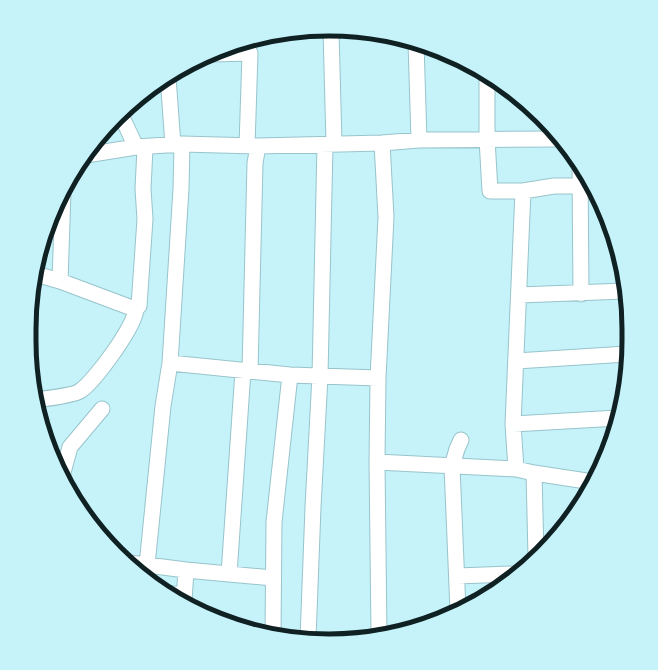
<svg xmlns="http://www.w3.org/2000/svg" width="658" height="670" font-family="'Fira Sans',sans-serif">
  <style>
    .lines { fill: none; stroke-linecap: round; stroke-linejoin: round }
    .minor-casing { stroke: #98c4cb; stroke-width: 17 }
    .minor { stroke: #fff; stroke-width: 15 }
    .rim { fill: none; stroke: #102124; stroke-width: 5 }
  </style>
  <rect width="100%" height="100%" fill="#c5f3f9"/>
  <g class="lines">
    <g class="minor-casing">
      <path id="minor" d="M331 30 334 144
        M416 43 419 140
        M211 54 250 53 247 146
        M487 75V139L490 191H523L554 186H580
        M168 77 173 145
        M121 115 136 147
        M86 155 136 147 182 144 258 146 382 143 419 140 560 139
        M580 167 581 294
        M523 191 513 424 516 469 534 473 593 482
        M39 275 60 281 132 308H136L139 306 145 219 143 189 145 148
        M60 281 63 192
        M519 295 625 291
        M516 361 627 354
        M170 363 290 375 378 378 386 217 382 143
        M250 371 255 163 258 146
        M378 378 377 462 379 635
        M35 400C43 399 75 395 80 391 94 382 137 324 136 308
        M513 424 618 418
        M377 462 516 469
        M534 473 536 556
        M62 476 70 447 102 409
        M129 563 147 565 163 406 170 363 181 189 182 144
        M147 565 186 570 184 601
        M186 570 229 574 243 371
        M229 574 273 578
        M457 576 512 574
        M169 594H184
        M458 611 452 466 457 449 461 440
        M273 635 274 522 290 375
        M308 639 313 507 320 376 325 145"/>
    </g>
    <use href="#minor" class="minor"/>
  </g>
  <path d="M0 0H658V670H0ZM329 36H329A293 293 0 0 1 622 329V341A293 293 0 0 1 329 634H329A293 293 0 0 1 36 341V329A293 293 0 0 1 329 36Z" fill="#c5f3f9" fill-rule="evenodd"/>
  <path class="rim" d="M329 36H329A293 293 0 0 1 622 329V341A293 293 0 0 1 329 634H329A293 293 0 0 1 36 341V329A293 293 0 0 1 329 36Z"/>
</svg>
